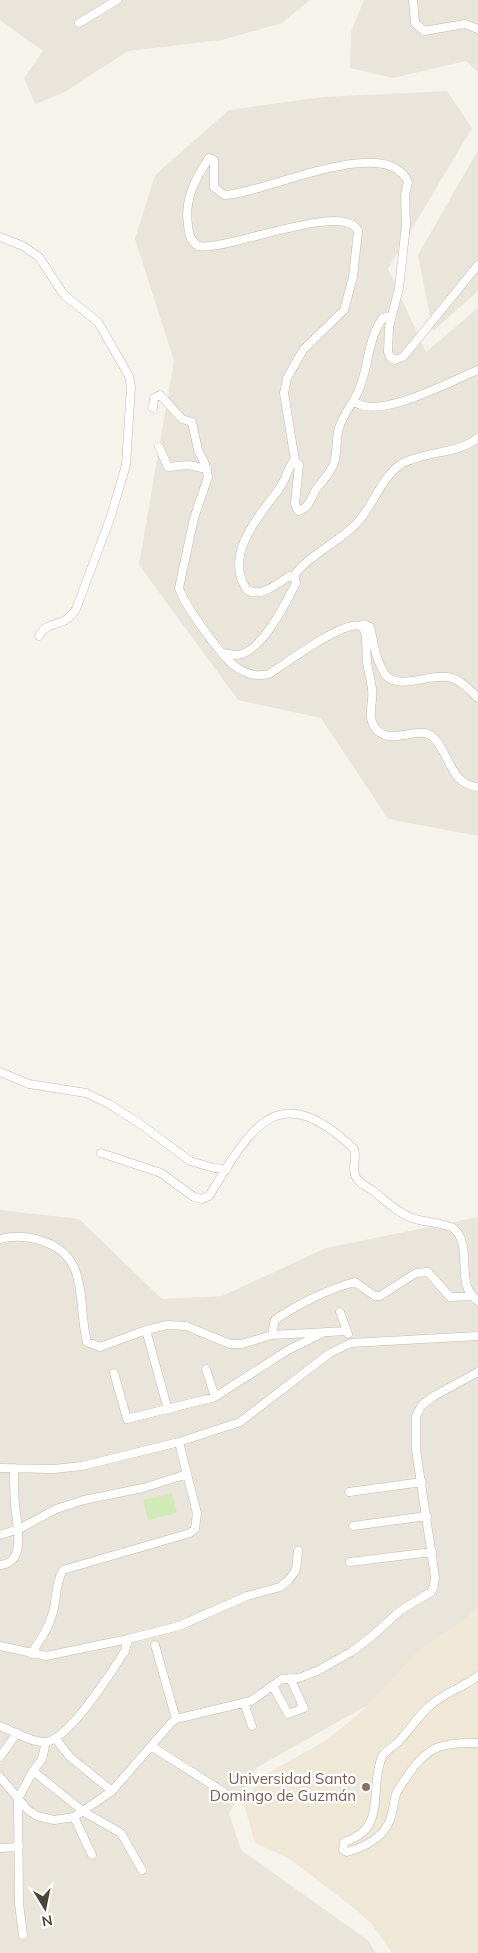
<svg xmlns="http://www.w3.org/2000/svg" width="478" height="1953" font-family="Mulish,sans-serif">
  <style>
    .residential { fill: #eae5da }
    .education { fill: #efe8d6 }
    .green { fill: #d2eab5 }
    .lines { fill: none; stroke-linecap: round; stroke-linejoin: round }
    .minor-casing { stroke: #c2bbae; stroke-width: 9 }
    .minor { stroke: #fff; stroke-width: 8 }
    .education-dot { fill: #8d6e63; stroke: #fff; stroke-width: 2 }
    .labels { text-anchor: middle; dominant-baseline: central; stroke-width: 4.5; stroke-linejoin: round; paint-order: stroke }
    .education-label { font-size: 15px; fill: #785e54; stroke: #fff; text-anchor: end }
  </style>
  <rect width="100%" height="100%" fill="#f6f3ec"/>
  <path class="residential" d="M0 0H310L282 23 222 40 128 51 63 93 35 104 24 78 43 51 0 20Z
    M364 0H478V72L466 61 393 78 350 68 351 32Z
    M447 91 472 128 388 269 426 352 478 308V836L388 819 321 718 238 700 139 565 174 361 135 239 155 175 229 110 323 97Z
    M478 150V291L433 331 418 255Z
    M0 1210 79 1219 162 1299 222 1296 326 1248 478 1217V1643L256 1768 229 1813 241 1850 369 1941 375 1953H0Z"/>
  <path class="education" d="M478 1606V1953H392L371 1923 355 1909 290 1859 255 1843 243 1801 266 1774 325 1741 344 1726 367 1706 420 1649 467 1617Z"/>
  <path class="green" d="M172 1493 177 1513 148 1520 143 1500Z"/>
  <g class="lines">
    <g class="minor-casing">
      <path id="minor" d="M413 0 415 23 424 31 465 24 478 29
        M79 23 117 0
        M0 237 23 246 39 257 64 295 98 322 129 376 131 387 126 465 111 516 76 609C62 631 48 618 39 636
        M354 401C376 422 453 380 478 370
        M153 408 154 398 160 395 182 419 192 422 198 450 205 464 208 477 194 518 179 588C184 605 222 657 236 667 246 674 258 677 269 674 286 663 344 620 360 626 363 628 364 628 365 632 367 641 366 653 367 662 368 671 371 680 372 689 374 701 367 715 374 726 389 750 419 722 434 738 450 755 451 785 478 787
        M159 447 168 467 188 465 207 469
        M295 461 284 393 287 378 303 350 344 310 353 277 358 231C344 200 227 252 198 246 190 241 189 234 188 225 184 200 195 179 209 158L214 160V187L224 195C261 195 387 132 408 182L405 195 406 225 399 288 389 327 388 352 390 357 394 360 403 357 478 265
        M293 577C307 556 339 542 357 523 374 505 382 475 403 463 428 450 456 455 478 438
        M360 626 364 624 370 627C374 643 375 659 385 674 396 691 429 674 447 677 460 679 469 689 478 698
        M223 653C229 654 236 656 242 654 265 646 285 604 296 583L295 578 289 576C278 584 260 598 247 590 223 555 259 516 279 489 285 481 287 470 293 462L299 464 295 504 298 511C308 509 311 499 315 491 321 481 330 475 334 463 338 451 335 436 340 425 345 411 355 401 360 387 369 365 368 337 383 318L391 316
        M0 1072 29 1084 86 1093 109 1104 139 1123 190 1161 214 1168 227 1169
        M101 1153 161 1173 194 1197 202 1199 209 1196C252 1127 277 1076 354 1149 357 1158 352 1166 355 1175 357 1182 366 1186 372 1190 385 1200 396 1212 412 1218 422 1222 445 1223 453 1228 475 1246 453 1284 478 1301
        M0 1239C16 1235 29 1236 45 1242 90 1258 77 1305 87 1342L100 1347 146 1330 167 1325 186 1326 230 1344H242L272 1335 347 1331
        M340 1312 348 1334
        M146 1330 168 1410
        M272 1335 275 1320C298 1304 328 1289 355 1282L375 1296H380L416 1273 428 1272 450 1297 471 1296
        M206 1369 215 1397
        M114 1373 127 1419 215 1397 288 1350 321 1334
        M0 1468 54 1469 82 1466 179 1442 240 1422 330 1353 351 1343 478 1336
        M349 1492 422 1482
        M353 1526 427 1516
        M0 1535 19 1529 56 1509 84 1500 143 1488 187 1474 179 1442
        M350 1562 432 1552
        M0 1565C28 1564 16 1521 15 1504 14 1492 14 1480 14 1468
        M155 1645 176 1719
        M0 1646 46 1656 128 1639 179 1626 247 1596 280 1587 288 1581 296 1570 298 1551
        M31 1654C40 1640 49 1628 53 1612 57 1598 55 1583 63 1570L190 1533 195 1529 197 1513 187 1474
        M478 1676C463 1687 445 1693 432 1704 419 1714 412 1727 401 1739 396 1746 386 1749 382 1757 368 1790 389 1828 344 1842L343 1850 347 1852C362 1848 381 1839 388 1824 393 1816 393 1804 396 1794 399 1787 404 1781 408 1775 428 1745 444 1742 478 1743
        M273 1686 288 1714 304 1708 290 1678
        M244 1703 252 1726
        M0 1726C13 1731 30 1742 44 1742 68 1742 112 1671 125 1651L128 1639
        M55 1738 70 1757 112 1791
        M151 1746 225 1793
        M0 1757 17 1733
        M33 1771 42 1759 46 1742
        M0 1777 28 1810 37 1816 54 1820 74 1817 112 1791 171 1723 176 1719 251 1701 282 1679 299 1678 319 1670 351 1652 371 1637 401 1610 431 1592 434 1586 435 1577 416 1450V1416L422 1405 434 1396 478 1372
        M74 1817 92 1855
        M0 1848 19 1847
        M23 1935 19 1904 18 1799 33 1771 84 1812 121 1833 142 1870"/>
    </g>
    <use href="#minor" class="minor"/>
  </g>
  <circle class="education-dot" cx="366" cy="1787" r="5"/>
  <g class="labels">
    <g class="education-label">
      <text x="356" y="1778">Universidad Santo<tspan x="356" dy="17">Domingo de Guzmán</tspan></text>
    </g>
  </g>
  <g transform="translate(45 1908) rotate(170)" stroke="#ffffff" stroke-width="4" paint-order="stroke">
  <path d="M0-4L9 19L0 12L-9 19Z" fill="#4b4439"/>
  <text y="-8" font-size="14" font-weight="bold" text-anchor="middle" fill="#4b4439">N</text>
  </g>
</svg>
